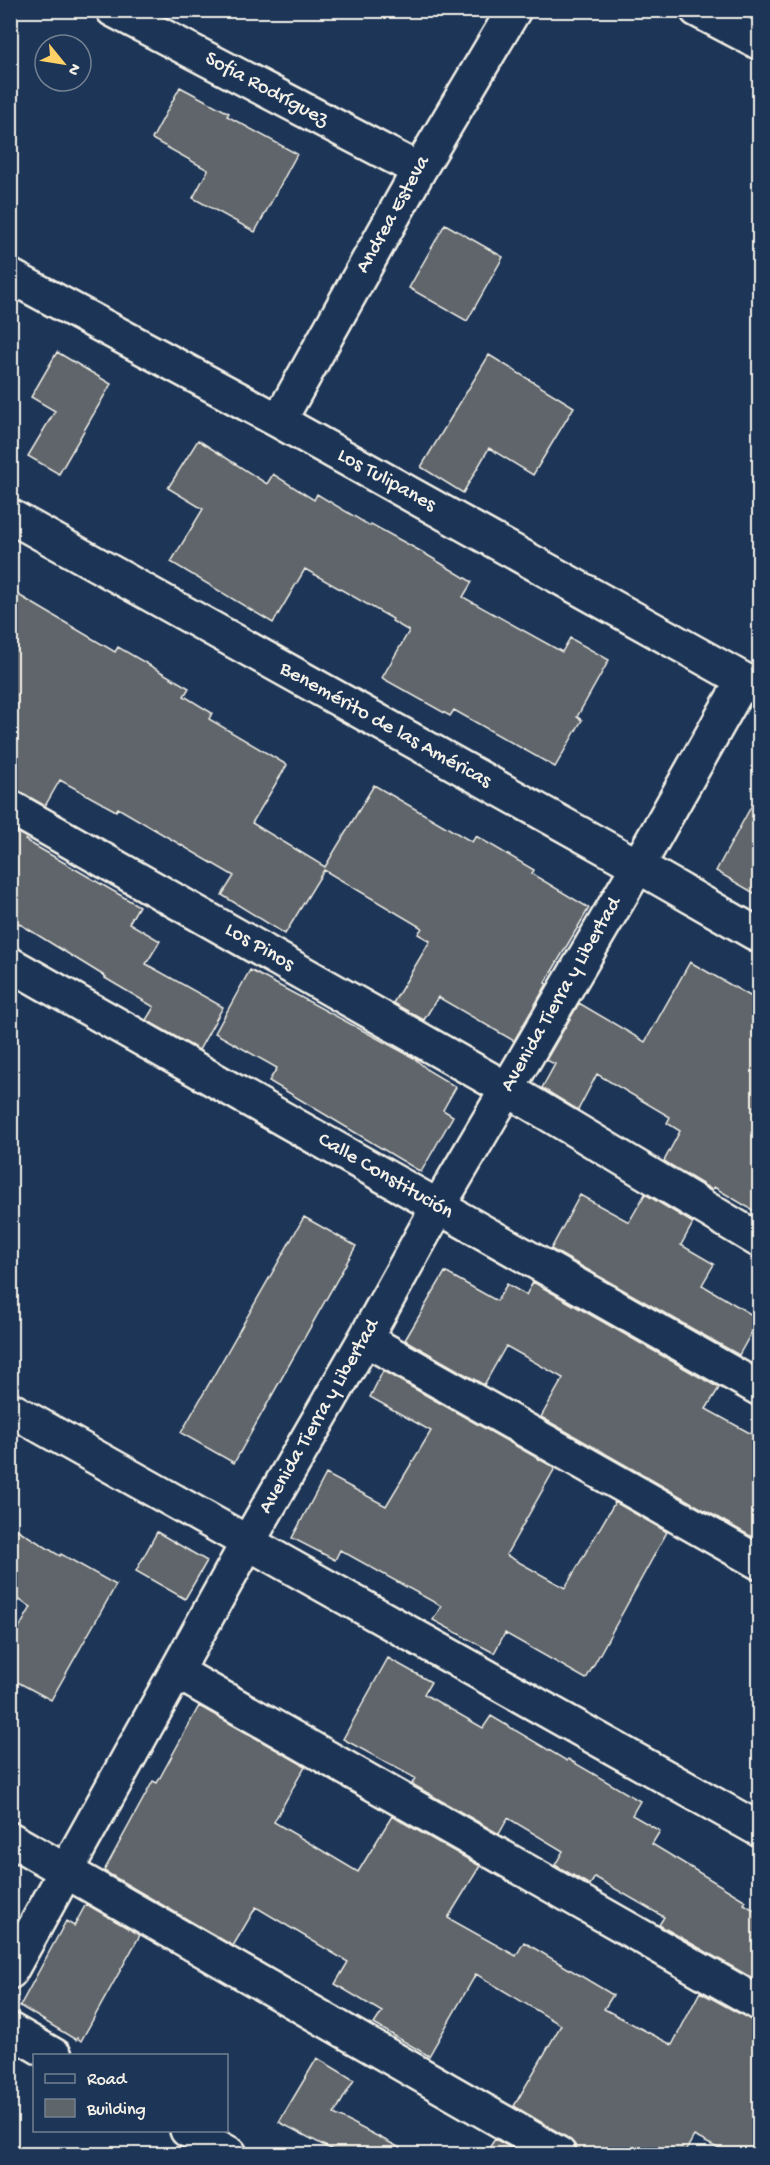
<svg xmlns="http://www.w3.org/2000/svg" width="770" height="2165" font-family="'Gochi Hand',sans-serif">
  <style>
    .building { fill: #5e656b; stroke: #f4f1e8; stroke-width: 1.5 }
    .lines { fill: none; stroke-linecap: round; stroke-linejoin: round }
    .minor-casing { stroke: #f4f1e8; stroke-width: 38 }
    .minor { stroke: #1d3557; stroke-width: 33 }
    .labels { text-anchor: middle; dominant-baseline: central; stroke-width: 4.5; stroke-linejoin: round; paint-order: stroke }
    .street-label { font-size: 21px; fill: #f4f1e8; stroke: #1d3557 }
  </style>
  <rect width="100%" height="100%" fill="#1d3557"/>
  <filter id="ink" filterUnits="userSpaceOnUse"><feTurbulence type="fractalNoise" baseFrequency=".0167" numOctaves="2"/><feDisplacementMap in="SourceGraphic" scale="12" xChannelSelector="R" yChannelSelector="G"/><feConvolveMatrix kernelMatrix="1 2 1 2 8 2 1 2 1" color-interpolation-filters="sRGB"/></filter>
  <g filter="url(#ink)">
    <path class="building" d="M180 87 229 113 227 116 297 154 255 232 193 198 208 170 152 139Z
      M445 224 503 257 467 321 409 288Z
      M57 352 111 384 59 474 28 456 55 411 31 397Z
      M489 355 574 407 533 475 489 448 463 493 421 467Z
      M198 440 267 484 273 474 314 500 317 494 370 526 371 524 422 552 472 582 463 597 562 652 570 638 609 660 577 717 582 720 555 767 454 710 450 716 382 678 409 631 392 621 393 619 305 569 273 623 171 562 203 509 168 488Z
      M10 590 115 652 118 647 189 688 184 696 212 713 209 719 287 765 252 823 325 867 374 785 472 842 476 836 534 870 532 874 589 908 545 983 547 984 514 1041 438 997 424 1020 393 1003 430 941 418 934 422 928 324 870 285 934 222 895 234 876 118 808 116 811 60 780 45 806 19 791 10 788Z
      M759 792V896L716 871Z
      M10 829 27 838 25 840 139 906 129 923 160 941 146 964 223 1007 199 1050 146 1020 154 1007 105 978 106 977 10 918Z
      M690 962 759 1001V1214L714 1187 712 1190 664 1161 680 1131 667 1123 670 1117 597 1074 578 1110 542 1088 555 1064 546 1060 579 1003 645 1042Z
      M250 970 414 1058 429 1071 456 1087 443 1110 453 1116 421 1172 269 1081 277 1068 215 1033Z
      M645 1194 693 1223 681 1245 714 1264 702 1285 759 1319 739 1355 551 1249 580 1195 629 1222Z
      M304 1217 356 1246 234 1463 181 1433Z
      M445 1272 497 1301 507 1284 526 1295 533 1282 719 1388 706 1409 759 1438V1541L541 1417 563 1378 506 1346 484 1385 405 1340Z
      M383 1371 555 1468 506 1555 565 1588 615 1502 667 1532 586 1679 505 1633 494 1653 433 1620 441 1606 340 1550 335 1560 292 1538 326 1474 386 1506 431 1431 370 1397Z
      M10 1525 60 1556 61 1554 116 1585 51 1700 10 1678V1644L31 1607 10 1594Z
      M157 1532 207 1561 185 1599 136 1571Z
      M388 1658 431 1682 424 1694 483 1728 491 1716 567 1761 568 1759 640 1801 632 1815 660 1831 652 1844 746 1901 744 1904 759 1913V1982L659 1925 664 1917 595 1877 590 1885 555 1865 563 1851 508 1818 499 1834 412 1784 415 1778 343 1739Z
      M199 1706 305 1766 274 1822 358 1872 392 1816 480 1866 448 1918 516 1956 524 1942 613 1995 604 2009 672 2045 700 1992 751 2020 759 2023V2138L751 2154H729L694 2136 684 2154H578L575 2145 568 2138 514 2106 561 2025 476 1974 429 2056 374 2024 382 2012 335 1984 348 1962 256 1907 233 1946 104 1871 153 1781 157 1783Z
      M86 1904 140 1935 81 2041 77 2038 76 2040 20 2006 66 1921 74 1926Z
      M317 2058 354 2080 334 2114 412 2154H340L279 2122Z
      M495 2139 522 2154H485Z"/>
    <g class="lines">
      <g class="minor-casing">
        <path id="minor" d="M113 10 419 170
          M697 10 760 43
          M10 276 279 421 760 689
          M279 421 419 170 514 10
          M10 516 638 866 760 936
          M10 807 507 1089 760 1241
          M10 964 760 1389
          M365 1339 760 1563
          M10 1409 760 1830
          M177 1672 760 2004
          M10 1839 559 2154
          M10 1972 248 1542 365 1339 438 1207 638 866 743 680
          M10 2030 55 2056
          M187 2130 230 2154"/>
      </g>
      <use href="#minor" class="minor"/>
    </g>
  </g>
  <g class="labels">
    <g class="street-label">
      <text transform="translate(266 90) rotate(28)">Sofia Rodríguez</text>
      <text transform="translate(394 215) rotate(-61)">Andrea Esteva</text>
      <text transform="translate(386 481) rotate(29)">Los Tulipanes</text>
      <text transform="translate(385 726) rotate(29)">Benemérito de las Américas</text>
      <text transform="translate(259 948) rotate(30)">Los Pinos</text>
      <text transform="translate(562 995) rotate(-60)">Avenida Tierra y Libertad</text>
      <text transform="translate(385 1177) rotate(30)">Calle Constitución</text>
      <text transform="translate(320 1417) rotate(-60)">Avenida Tierra y Libertad</text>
    </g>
  </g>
  <rect width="770" height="2165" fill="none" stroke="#1d3557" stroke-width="36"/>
  <rect x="18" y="18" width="734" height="2129" fill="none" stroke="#f4f1e8" stroke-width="2" filter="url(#ink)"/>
  <rect x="33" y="2054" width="195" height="78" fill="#1d3557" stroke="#738091" stroke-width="1.5"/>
  <rect x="45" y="2074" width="30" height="9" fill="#1d3557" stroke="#738091" stroke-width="1.5"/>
  <text x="87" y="2084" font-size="18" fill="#f4f1e8">Road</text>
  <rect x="45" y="2099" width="30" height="18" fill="#5e656b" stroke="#738091" stroke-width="1.5"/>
  <text x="87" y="2114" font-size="18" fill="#f4f1e8">Building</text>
  <g transform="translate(63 63) rotate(120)"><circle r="28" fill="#1d3557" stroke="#738091" stroke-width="1.5"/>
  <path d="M0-4.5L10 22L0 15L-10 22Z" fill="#ffd166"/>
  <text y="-9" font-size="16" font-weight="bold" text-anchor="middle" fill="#f4f1e8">N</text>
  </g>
</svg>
